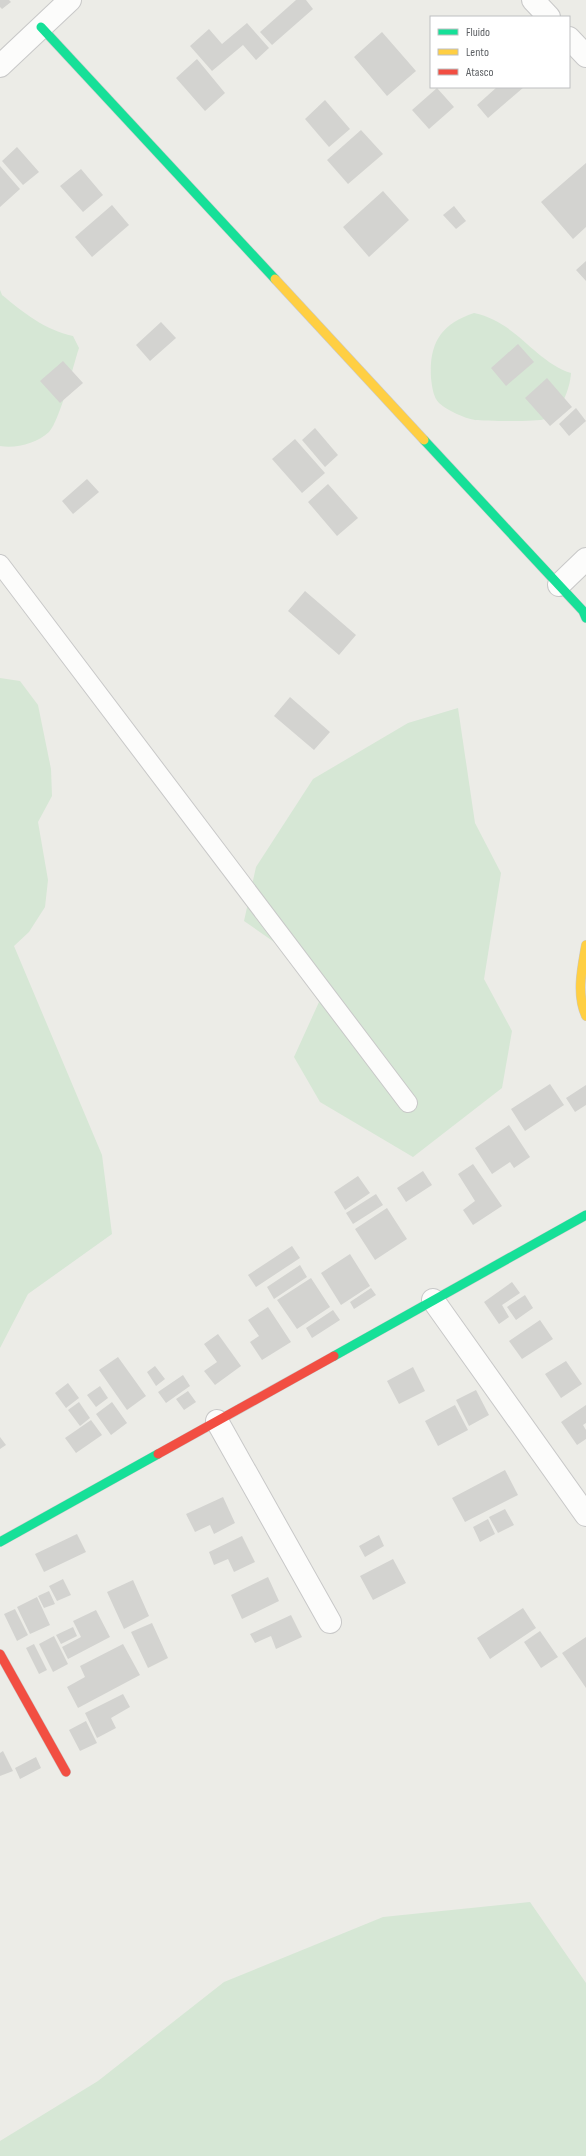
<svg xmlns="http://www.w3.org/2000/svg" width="586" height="2156" font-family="'Sofia Sans Condensed',sans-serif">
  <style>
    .green { fill: #d6e7d5 }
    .building { fill: #d3d3d0 }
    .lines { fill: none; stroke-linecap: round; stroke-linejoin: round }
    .lane-casing { stroke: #c8c8c8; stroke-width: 20 }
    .street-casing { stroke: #c8c8c8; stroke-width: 24 }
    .fast-casing { stroke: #c9c9c9; stroke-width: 10 }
    .slow-casing { stroke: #c9c9c9; stroke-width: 10 }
    .jam-casing { stroke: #c9c9c9; stroke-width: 10 }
    .lane { stroke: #fcfcfb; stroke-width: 18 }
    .street { stroke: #fcfcfb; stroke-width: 22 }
    .fast { stroke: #16e098; stroke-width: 9 }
    .slow { stroke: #ffcf43; stroke-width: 9 }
    .jam { stroke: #f24e42; stroke-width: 9 }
  </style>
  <rect width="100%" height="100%" fill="#ecece7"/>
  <path class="green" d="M0 290 2 295C24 313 45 330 73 336L79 348C73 366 60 420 49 432 37 443 16 449 0 446Z
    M474 313C517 322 534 361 571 373 570 389 561 413 545 419 538 422 484 421 475 420 464 418 448 411 439 403 433 397 432 386 431 378 429 343 441 324 474 313Z
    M0 678 20 681 38 705 51 769 52 796 38 822 48 880 45 907 29 932 14 946 102 1155 112 1234 28 1294 0 1348Z
    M458 708 475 823 501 873 484 979 512 1031 502 1088 413 1157 320 1102 294 1057 319 1002 287 951 244 921 256 867 313 779 408 723Z
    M530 1902 586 1983V2156H0V2141L98 2081 224 1982 383 1917Z"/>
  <path class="building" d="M0 0H9L11 2 2 9 0 7Z
    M296 0H306L313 9 272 45 260 32Z
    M247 23 269 48 256 60 243 45 212 71 190 46 209 29 222 44Z
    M382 32 416 71 387 96 354 57Z
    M197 59 225 93 205 111 176 78Z
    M497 87H524L488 118 477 105Z
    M437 88 454 107 429 129 412 110Z
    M325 100 350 129 329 147 305 119Z
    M361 130 383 154 348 184 327 160Z
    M17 147 39 172 23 185 2 161Z
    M586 163V227L573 239 541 202Z
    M0 166 20 189 0 207Z
    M81 169 103 195 83 212 60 186Z
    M383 191 409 220 369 257 343 227Z
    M112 205 129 225 92 257 75 237Z
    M454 206 466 221 456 229 443 215Z
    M586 261V281L576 270Z
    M161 322 176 338 150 361 136 345Z
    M518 344 534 362 506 386 491 368Z
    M63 361 83 383 60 403 40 381Z
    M547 378 572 407 550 426 525 398Z
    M576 408 586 421 569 436 559 424Z
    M315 428 338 455 325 467 302 440Z
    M295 439 325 473 302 493 272 459Z
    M87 479 99 492 73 514 62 501Z
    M328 484 358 518 337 536 308 502Z
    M305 591 356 635 339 655 288 611Z
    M290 697 330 732 314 750 274 716Z
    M550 1084 564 1105 525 1131 511 1109Z
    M586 1085V1105L575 1112 566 1098Z
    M509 1125 530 1157 514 1168 510 1162 492 1174 475 1148Z
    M473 1164 502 1206 473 1225 463 1210 475 1201 458 1174Z
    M423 1171 432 1185 406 1202 397 1188Z
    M358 1176 370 1193 345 1210 334 1192Z
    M376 1194 383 1205 353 1224 346 1213Z
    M387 1208 407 1239 375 1260 355 1229Z
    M292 1246 300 1258 256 1287 248 1275Z
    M350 1254 370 1286 341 1305 321 1273Z
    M300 1265 307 1277 274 1299 267 1287Z
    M311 1278 330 1307 297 1329 277 1300Z
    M512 1282 520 1293 502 1305 509 1317 499 1324 484 1302Z
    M371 1288 376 1295 354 1309 350 1302Z
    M525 1295 533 1308 516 1320 507 1307Z
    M268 1307 291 1342 262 1360 250 1342 259 1336 248 1320Z
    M333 1310 340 1320 312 1338 306 1328Z
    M540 1320 553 1339 522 1359 509 1341Z
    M218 1334 241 1366 215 1385 204 1371 217 1362 204 1344Z
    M118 1357 146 1396 127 1410 99 1370Z
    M566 1361 582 1384 561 1398 545 1374Z
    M155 1366 165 1379 156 1386 147 1372Z
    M413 1367 425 1391 399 1404 387 1381Z
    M183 1375 190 1386 166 1403 158 1392Z
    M68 1383 79 1398 66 1408 55 1393Z
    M100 1386 108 1398 96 1407 87 1395Z
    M476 1390 489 1415 469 1426 456 1400Z
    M188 1391 196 1402 184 1410 176 1399Z
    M79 1402 90 1418 80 1426 68 1410Z
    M112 1402 127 1423 111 1435 96 1414Z
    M455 1405 468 1430 438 1446 425 1421Z
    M586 1405V1423L583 1425 586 1430V1439L577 1445 561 1422Z
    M91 1420 102 1435 76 1453 65 1438Z
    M0 1437 6 1445 0 1449Z
    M505 1470 518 1495 465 1522 452 1498Z
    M223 1497 235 1523 214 1534 210 1525 195 1532 186 1514Z
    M505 1509 514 1525 498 1533 489 1517Z
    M488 1519 495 1534 480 1542 473 1527Z
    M77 1534 86 1552 44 1572 35 1554Z
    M379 1535 384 1546 365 1557 359 1546Z
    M242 1536 255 1562 234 1572 228 1559 214 1565 209 1552Z
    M393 1559 406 1583 373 1600 360 1576Z
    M268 1577 279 1601 242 1619 231 1595Z
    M63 1579 71 1595 57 1601 49 1586Z
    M133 1580 149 1616 124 1629 107 1592Z
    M49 1591 55 1604 44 1608 38 1596Z
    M37 1597 50 1625 30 1634 17 1607Z
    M523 1608 536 1628 490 1659 477 1638Z
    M15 1609 28 1635 17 1641 4 1614Z
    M96 1610 110 1637 68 1659 62 1647 81 1637 73 1621Z
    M291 1615 302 1637 276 1649 271 1636 255 1643 250 1634Z
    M152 1623 168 1658 148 1668 131 1632Z
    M73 1627 77 1636 61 1644 56 1635Z
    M540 1631 558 1657 541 1668 524 1642Z
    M54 1636 68 1664 53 1672 39 1644Z
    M586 1637V1688L562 1653Z
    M34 1644 47 1670 39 1674 26 1648Z
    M123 1644 140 1675 78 1708 67 1687 85 1677 80 1666Z
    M123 1694 130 1707 111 1718 116 1728 97 1738 85 1713Z
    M86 1721 97 1743 80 1751 69 1730Z
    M3 1751 13 1771 0 1776V1753Z
    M36 1757 41 1768 20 1779 15 1768Z"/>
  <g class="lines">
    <g class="lane-casing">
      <path id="lane" d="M0 564 408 1103"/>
    </g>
    <g class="street-casing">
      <path id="street" d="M533 0 549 17
        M569 38 586 56
        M0 66 70 0
        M559 585 586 559
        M433 1300 586 1515
        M217 1421 330 1622"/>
    </g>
    <g class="fast-casing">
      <path id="fast" d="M41 27 275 279
        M424 440 583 611 586 618
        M334 1356 586 1215
        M0 1542 158 1454"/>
    </g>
    <g class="slow-casing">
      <path id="slow" d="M275 279 424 440
        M586 945C582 968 576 994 586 1016"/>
    </g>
    <g class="jam-casing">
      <path id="jam" d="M158 1454 334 1356
        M0 1654 66 1772"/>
    </g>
    <use href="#lane" class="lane"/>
    <use href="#street" class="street"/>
    <use href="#fast" class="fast"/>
    <use href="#slow" class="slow"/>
    <use href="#jam" class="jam"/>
  </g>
  <rect x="430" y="16" width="140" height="72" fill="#ffffff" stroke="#bebfc1"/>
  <rect x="438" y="29" width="20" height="6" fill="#16e098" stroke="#bebfc1"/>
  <text x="466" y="36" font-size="12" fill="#5d6064">Fluido</text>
  <rect x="438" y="49" width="20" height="6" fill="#ffcf43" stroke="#bebfc1"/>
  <text x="466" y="56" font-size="12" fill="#5d6064">Lento</text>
  <rect x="438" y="69" width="20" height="6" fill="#f24e42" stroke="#bebfc1"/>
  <text x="466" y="76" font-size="12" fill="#5d6064">Atasco</text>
</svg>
